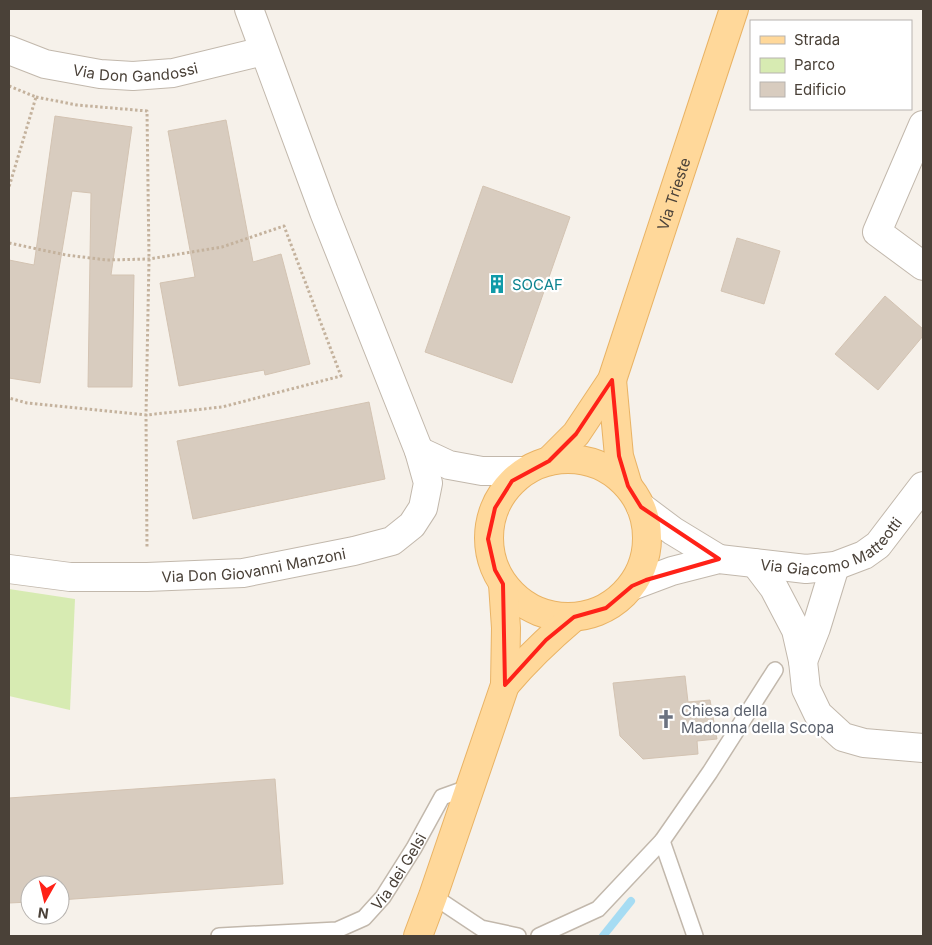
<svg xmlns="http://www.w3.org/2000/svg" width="932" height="945" font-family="Inter,sans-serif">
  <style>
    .green { fill: #d7ebb2 }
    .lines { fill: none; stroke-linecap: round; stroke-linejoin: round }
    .stream { stroke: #a6dcf3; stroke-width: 8 }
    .building { fill: #d8ccbf; stroke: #d3c3b2 }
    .service-casing { stroke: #c2b8ac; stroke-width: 18 }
    .minor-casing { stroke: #c2b8ac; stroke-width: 30 }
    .tertiary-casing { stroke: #c2b8ac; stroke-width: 30 }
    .primary-casing { stroke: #e9b365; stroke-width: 30 }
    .path { stroke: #c4b29d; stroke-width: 3; stroke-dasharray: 2.5 2.5; stroke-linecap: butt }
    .service { stroke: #fff; stroke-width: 15 }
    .minor { stroke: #fff; stroke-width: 28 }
    .tertiary { stroke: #fff; stroke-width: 28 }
    .primary { stroke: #ffd89a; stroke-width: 28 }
    .marked { fill: none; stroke: #ff2218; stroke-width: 4; stroke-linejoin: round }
    .labels { text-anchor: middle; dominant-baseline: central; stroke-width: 4.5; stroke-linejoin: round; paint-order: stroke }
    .street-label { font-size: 15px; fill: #4a4138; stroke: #fff }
    .culture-label { font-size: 15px; fill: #0d838f; stroke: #fff; text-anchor: start }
    .worship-label { font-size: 15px; fill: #5b616d; stroke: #fff; text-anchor: start }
  </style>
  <rect width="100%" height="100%" fill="#f6f1ea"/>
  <path class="green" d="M9 589 75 599 70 710 9 696Z"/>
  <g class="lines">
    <path class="stream" d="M603 936 631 901"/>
  </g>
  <path class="building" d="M55 116 132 127 111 275H134L132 387H88L91 193 72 191 40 383 9 378V260L34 265Z
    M226 120 253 262 281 254 310 364 265 375 264 370 179 386 160 283 195 277 168 131Z
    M483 186 570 217 512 383 425 352Z
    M737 238 780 251 764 304 721 291Z
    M885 296 923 329V336L878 390 835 354Z
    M369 402 385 479 193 519 177 441Z
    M685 676 688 702 710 700 717 739 697 741 698 754 643 759 620 736 613 683Z
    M275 779 283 884 60 900V885H30V902L9 903V798Z"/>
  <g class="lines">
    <g class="service-casing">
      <g id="service">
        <path d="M662 841 695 936"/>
        <path d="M433 896 481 928 518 936"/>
        <path id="s1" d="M219 936 337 930 364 918 383 897 414 848 442 797 470 787"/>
        <path d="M539 936 598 909 662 841 710 772 775 670"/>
      </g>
    </g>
    <g class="minor-casing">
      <g id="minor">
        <path id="s2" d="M9 50 45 64 100 74 133 76 173 73 264 51"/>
        <path d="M923 125 877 232 923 266"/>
        <path d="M419 451 449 465 482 471H525"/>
        <path d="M755 563 774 588 796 630 803 661 806 689 818 714 843 737 864 743 923 748"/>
        <path id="s3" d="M9 569 70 577H147L243 573 354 551 392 541 412 525 423 508 428 483 419 451 324 212 249 9"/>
        <path d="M803 661 816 628 835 566"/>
      </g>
    </g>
    <g class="tertiary-casing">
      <g id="tertiary">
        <path d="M641 507 673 531 719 559"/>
        <path id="s4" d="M632 586 672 571 719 559 806 569 835 566 864 555 878 545 923 486"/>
      </g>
    </g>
    <g class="primary-casing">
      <g id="primary">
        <path d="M612 380 619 456 628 486"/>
        <circle cx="568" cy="538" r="79"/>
        <path id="s5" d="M549 461 576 434 612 380 734 9"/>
        <path d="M505 685C527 659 548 639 574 617"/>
        <path d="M418 936 433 896 505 685 506 628 503 584"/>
      </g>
    </g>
    <path class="path" d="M9 86 36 97 9 187
      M36 97 77 105 147 111 149 259 146 415 147 549
      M9 243 66 255 107 260 149 259 222 247 284 226 341 376 222 407 146 415 27 403 9 398"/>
    <use href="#service" class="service"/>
    <use href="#minor" class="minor"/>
    <use href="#tertiary" class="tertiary"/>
    <use href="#primary" class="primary"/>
  </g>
  <path class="marked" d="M612 380 619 456 628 486 641 507 719 559 646 580 632 586 606 608 574 617 546 640 505 685 503 584 495 570 488 539 495 508 512 481 549 461 576 434Z"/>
  <defs>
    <g id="building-bare" transform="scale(1.5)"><path d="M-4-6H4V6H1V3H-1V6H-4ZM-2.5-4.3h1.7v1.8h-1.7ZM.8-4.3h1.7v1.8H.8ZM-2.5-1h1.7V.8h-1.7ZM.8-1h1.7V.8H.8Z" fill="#0f9aa8" stroke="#fff" stroke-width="2.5" paint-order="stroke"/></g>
    <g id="church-bare" transform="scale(1.5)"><path d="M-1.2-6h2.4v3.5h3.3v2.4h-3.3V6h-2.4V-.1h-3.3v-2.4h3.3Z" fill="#6b7280" stroke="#fff" stroke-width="2.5" paint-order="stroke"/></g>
  </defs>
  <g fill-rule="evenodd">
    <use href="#building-bare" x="497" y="284"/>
    <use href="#church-bare" x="666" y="719"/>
  </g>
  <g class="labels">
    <g class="street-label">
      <text stroke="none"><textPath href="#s2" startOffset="130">Via Don Gandossi</textPath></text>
      <text stroke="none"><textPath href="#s5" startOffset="299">Via Trieste</textPath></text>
      <text stroke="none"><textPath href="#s4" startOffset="211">Via Giacomo Matteotti</textPath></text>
      <text stroke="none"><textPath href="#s3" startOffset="246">Via Don Giovanni Manzoni</textPath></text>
      <text stroke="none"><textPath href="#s1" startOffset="206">Via dei Gelsi</textPath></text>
    </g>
    <g class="culture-label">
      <text x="512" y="284">SOCAF</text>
    </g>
    <g class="worship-label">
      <text x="681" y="710">Chiesa della<tspan x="681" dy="17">Madonna della Scopa</tspan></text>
    </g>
  </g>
  <rect width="932" height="945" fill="none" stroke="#4a4138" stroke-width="20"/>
  <rect x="750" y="20" width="162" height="90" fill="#ffffff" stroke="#b7b3af"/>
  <rect x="760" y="36" width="25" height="8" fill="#ffd89a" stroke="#b7b3af"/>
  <text x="794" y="45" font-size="15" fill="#4a4138">Strada</text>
  <rect x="760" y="58" width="25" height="15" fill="#d7ebb2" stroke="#b7b3af"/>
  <text x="794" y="70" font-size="15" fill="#4a4138">Parco</text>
  <rect x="760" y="82" width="25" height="15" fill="#d8ccbf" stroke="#b7b3af"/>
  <text x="794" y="95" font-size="15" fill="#4a4138">Edificio</text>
  <g transform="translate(45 900) rotate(188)"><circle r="24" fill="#ffffff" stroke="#b7b3af"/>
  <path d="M0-4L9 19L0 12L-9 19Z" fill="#ff2218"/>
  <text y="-8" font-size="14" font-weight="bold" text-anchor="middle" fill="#4a4138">N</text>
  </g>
</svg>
